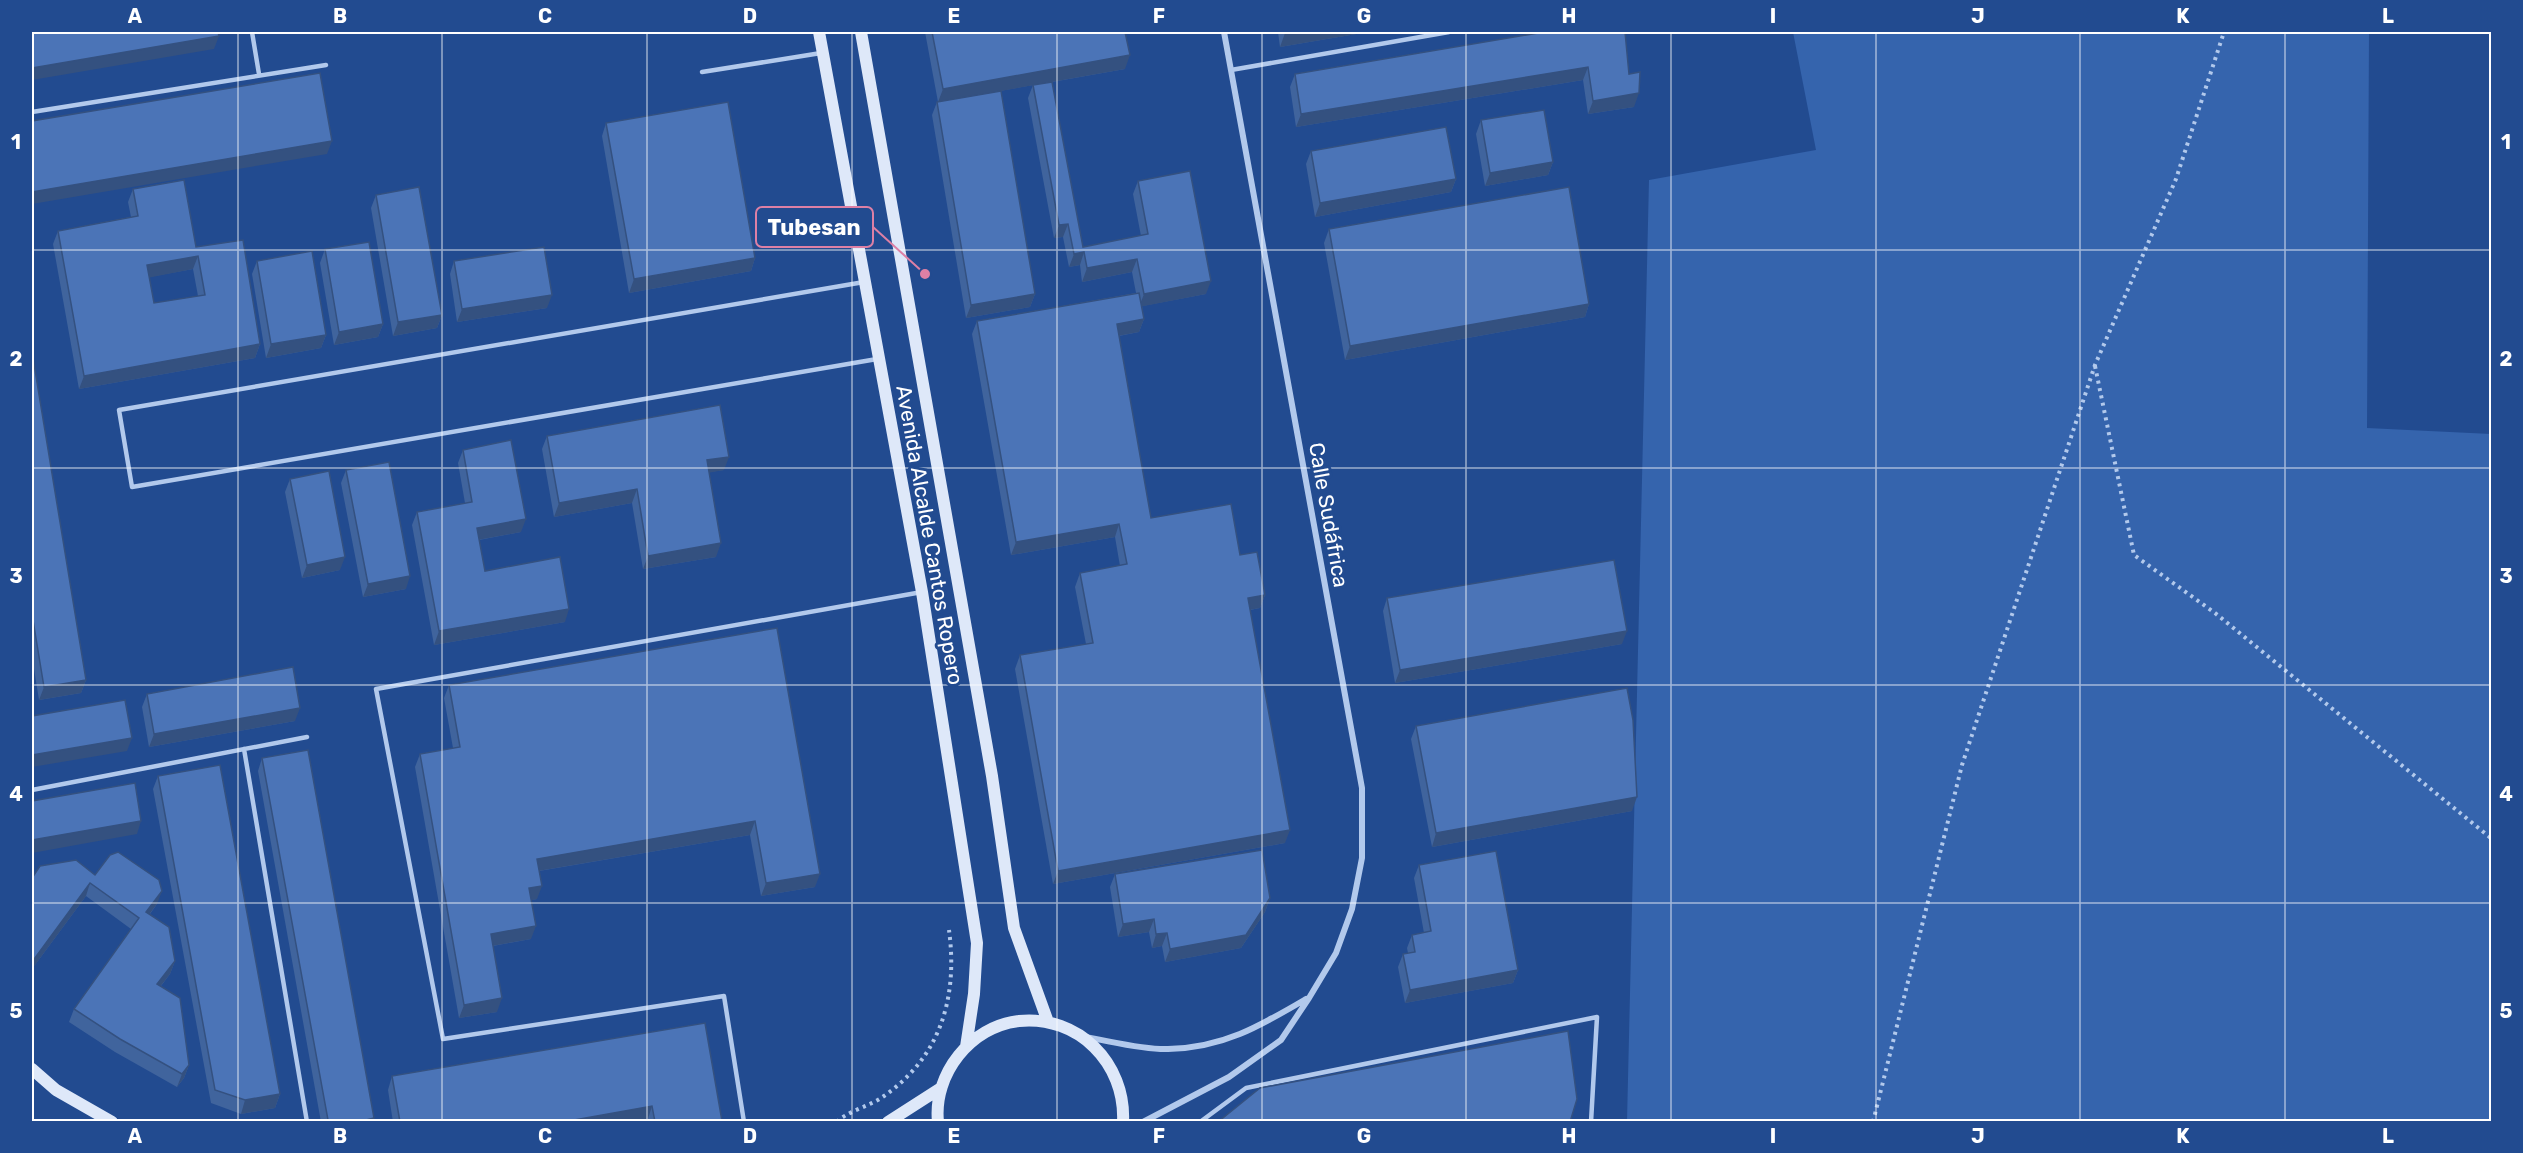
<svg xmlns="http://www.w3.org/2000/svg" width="2523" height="1153" font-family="Rubik,sans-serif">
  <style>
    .green { fill: #3564ad }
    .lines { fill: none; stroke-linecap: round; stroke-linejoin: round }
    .path { stroke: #b2c9ec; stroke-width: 4; stroke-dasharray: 3 4.5; stroke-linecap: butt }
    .lane { stroke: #b2c9ec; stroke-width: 4.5 }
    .street { stroke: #b2c9ec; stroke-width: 6 }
    .secondary { stroke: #dee8f9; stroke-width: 12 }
    .wall { fill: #40649d; fill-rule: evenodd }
    .shaded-wall { fill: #345180 }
    .building { fill: #4b74b7; stroke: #345180; stroke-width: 1.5; fill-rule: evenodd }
    .grid { fill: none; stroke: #fff; stroke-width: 1.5; stroke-opacity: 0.55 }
    .labels { text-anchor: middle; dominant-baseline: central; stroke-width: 6; stroke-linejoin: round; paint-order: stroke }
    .street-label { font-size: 21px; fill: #fff; stroke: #224b90 }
    .leader { fill: none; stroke: #dd80a5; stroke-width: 2 }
    .callout-dot { fill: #dd80a5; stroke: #224b90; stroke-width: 2 }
    .callout { fill: #224b90; stroke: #dd80a5; stroke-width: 2 }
    .callout-label { font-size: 22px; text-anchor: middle; font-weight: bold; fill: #fff }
    .neatline { fill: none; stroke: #fff; stroke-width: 2 }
    .grid-label { font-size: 20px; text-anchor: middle; font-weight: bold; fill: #fff }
  </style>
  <rect width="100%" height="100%" fill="#224b90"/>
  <path class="green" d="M1793 32H2369L2367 428 2491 434V1121L1627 1122 1649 180 1816 150Z"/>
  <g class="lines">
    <path class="path" d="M2095 366 2134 555 2215 613 2492 839
      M837 1122C846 1112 869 1106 881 1098 941 1058 958 997 949 930
      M1873 1122 1962 765 2095 365 2176 179 2224 32"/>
    <path class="lane" d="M252 32 259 74
      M1231 70 1449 32
      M702 72 821 53
      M32 112 326 65
      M864 282 119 410 132 487 877 359
      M244 749 307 1122
      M32 790 307 737
      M744 1122 724 996 443 1039 376 689 922 592
      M1200 1122 1246 1088 1597 1017 1591 1122"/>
    <path class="street" d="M1085 1037C1110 1041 1143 1050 1168 1049 1223 1048 1260 1026 1306 999
      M1143 1122 1229 1077 1281 1040 1309 998 1336 953 1352 909 1362 858V788L1224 32"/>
    <path class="secondary" d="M819 32 922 592 977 943 974 994 966 1047
      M861 32 992 776 1014 928 1048 1022
      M32 1069 56 1090 112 1122
      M888 1122 941 1088
      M938 1122C933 1074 971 1026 1019 1021 1078 1015 1126 1063 1123 1122"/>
  </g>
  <path class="wall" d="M925 32H1125V69L1052 82 1083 247 1141 236 1133 194 1138 181 1206 294 1142 306 1144 319 1139 332 1119 336 1151 518 1240 555 1265 595 1260 608 1250 610 1285 843 1053 884 1015 669 1020 655 1086 644 1075 587 1080 573 1120 566 1115 537 1011 555 972 334 977 321 1136 293 1132 272 1082 282 1080 265 1069 267 1063 237 1054 238 1028 98 1033 85 1050 82 960 98 1035 294 1030 307 966 318 932 115 937 102H938Z
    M1278 32H1368L1280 47Z
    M1544 32 1634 107 1588 114 1583 80 1296 127 1290 87 1295 74Z
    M1481 120 1553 162 1548 175 1485 186 1476 134Z
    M606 123 755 258 751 271 629 293 602 136Z
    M1311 151 1456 179 1451 192 1315 217 1306 164Z
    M133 189 196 247 260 344 255 358 79 389 53 244 58 231 131 217 128 202ZM193 269 198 296 154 303 149 277Z
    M376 195 442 315 437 328 393 336 371 208Z
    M1329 229 1589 304 1585 317 1345 360 1324 243Z
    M325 249 383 324 378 337 334 345 320 263Z
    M257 261 326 335 321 348 266 358 252 274Z
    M454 261 547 308 457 322 450 274Z
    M32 352 86 680 81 693 39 700 32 656Z
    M547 436 724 470 709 472 716 557 643 569 632 503 554 517 542 449Z
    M463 450 521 532 479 540 485 571 565 622 434 645 412 525 417 512 465 503 458 463Z
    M346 470 406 589 363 597 341 483Z
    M290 479 340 570 302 578 285 492Z
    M1387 598 1622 644 1395 683 1383 611Z
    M777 628 815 887 761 896 750 835 539 871 537 899 531 900V939L493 946 497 1012 459 1018 415 767 420 754 453 748 444 698 449 685Z
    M147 694 295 721 149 747 142 707Z
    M1416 726 1632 811 1432 847 1411 739Z
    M262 758 374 1118 373 1122H321L258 771Z
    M158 776 280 1094 275 1108 241 1114 211 1103 153 789Z
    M1419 865 1518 970 1513 983 1405 1003 1398 967 1403 954 1408 953 1407 948 1412 935 1424 933 1414 878Z
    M1115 874 1270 898 1265 912 1241 948 1165 962 1162 946 1152 948 1149 932 1118 937 1110 887Z
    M95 875 157 904 150 914 175 961 170 974 161 986 189 1065 184 1078 177 1087 115 1052 69 1022 74 1009 131 929 86 896 32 969Z
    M705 1023 722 1122H648V1119L636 1122H393L388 1090 392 1076Z"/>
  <path class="shaded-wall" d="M1296 32H1368L1280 47 1285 33Z
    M219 36 214 49 32 80V68Z
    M1130 55 1125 69 938 102 943 89Z
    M1588 67 1583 80 1296 127 1301 114Z
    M1639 93 1634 107 1588 114 1593 101Z
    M332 141 327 154 32 204V192Z
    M1553 162 1548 175 1485 186 1490 173Z
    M1456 179 1451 192 1315 217 1320 203Z
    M1068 224 1063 237 1054 238 1059 225Z
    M1084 252 1080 265 1069 267 1074 254Z
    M198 256 193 269 142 279 147 265Z
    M755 258 751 271 629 293 634 279Z
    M1137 259 1132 272 1082 282 1087 268Z
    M1211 281 1206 294 1139 307 1144 294Z
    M1035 294 1030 307 966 318 971 305Z
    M552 295 547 308 457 322 462 309Z
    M1589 304 1585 317 1345 360 1350 346Z
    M442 315 437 328 393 336 398 322Z
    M1144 319 1139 332 1112 337 1117 324Z
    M383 324 378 337 334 345 339 332Z
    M326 335 321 348 266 358 271 344Z
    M260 344 255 358 79 389 84 376Z
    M729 457 724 470 702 474 707 460Z
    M637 489 632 503 554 517 559 503Z
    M526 519 521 532 472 541 477 528Z
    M1119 524 1115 537 1011 555 1016 542Z
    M721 543 716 557 643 569 648 556Z
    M345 557 340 570 302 578 307 565Z
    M410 576 406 589 363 597 368 584Z
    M1265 595 1260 608 1243 611 1248 598Z
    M569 609 565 622 434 645 439 631Z
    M1627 631 1622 644 1395 683 1400 670Z
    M86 680 81 693 39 700 44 687Z
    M300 708 295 721 149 747 154 734Z
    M132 738 127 751 32 767V755Z
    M1637 797 1632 811 1432 847 1436 833Z
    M141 821 137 834 32 853V840Z
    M755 821 750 835 532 872 537 859Z
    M1290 830 1285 843 1053 884 1058 871Z
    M820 874 815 887 761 896 766 883Z
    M90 883 86 896 32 969V962Z
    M542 886 537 899 524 902 529 888Z
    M162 891 157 904 141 925 146 912Z
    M1270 898 1265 912 1241 948 1165 962 1170 949Z
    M1154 919 1149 932 1118 937 1123 924Z
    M536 926 531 939 486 947 491 934Z
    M1167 933 1162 946 1152 948 1156 934Z
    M175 961 170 974 152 997 157 984Z
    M1518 970 1513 983 1405 1003 1410 990Z
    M502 998 497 1012 459 1018 464 1005Z
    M189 1065 184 1078 177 1087 182 1074Z
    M280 1094 275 1108 241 1114 245 1100Z
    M652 1106 648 1119 636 1122H563Z
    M374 1118 373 1122H358Z"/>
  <path class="building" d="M32 32H218L219 36 32 68Z
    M932 32H1125L1130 55 943 89Z
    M1544 32H1625L1629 74 1640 72 1639 93 1593 101 1588 67 1301 114 1295 74Z
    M320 73 332 141 32 192V121Z
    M1052 82 1083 247 1148 234 1138 181 1190 171 1211 281 1144 294 1137 259 1087 268 1084 252 1074 254 1068 224 1059 225 1033 85Z
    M1001 91 1035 294 971 305 937 102Z
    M728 102 755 258 634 279 606 123Z
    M1544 110 1553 162 1490 173 1481 120Z
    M1446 127 1456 179 1320 203 1311 151Z
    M184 180 196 247 243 240 260 344 84 376 58 231 138 216 133 189ZM198 256 205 295 154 303 147 265Z
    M419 187 442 315 398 322 376 195Z
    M1569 187 1589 304 1350 346 1329 229Z
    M369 242 383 324 339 332 325 249Z
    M544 247 552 295 462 309 454 261Z
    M312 251 326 335 271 344 257 261Z
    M1139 293 1144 319 1117 324 1151 518 1231 504 1240 555 1257 552 1265 595 1248 598 1290 830 1058 871 1020 655 1093 643 1080 573 1127 564 1119 524 1016 542 977 321Z
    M32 352 86 680 44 687 32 614Z
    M720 405 729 457 707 460 721 543 648 556 637 489 559 503 547 436Z
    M511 440 526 519 477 528 485 571 560 557 569 609 439 631 417 512 472 502 463 450Z
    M389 462 410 576 368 584 346 470Z
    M329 471 345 557 307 565 290 479Z
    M1614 560 1627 631 1400 670 1387 598Z
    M777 628 820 874 766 883 755 821 537 859 542 886 529 888 536 926 491 934 502 998 464 1005 420 754 460 747 449 685Z
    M293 667 300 708 154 734 147 694Z
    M1627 688 1633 720 1637 797 1436 833 1416 726Z
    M125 700 132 738 32 755V716Z
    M308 750 374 1118 358 1122H330L328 1120 262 758Z
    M220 765 280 1094 245 1100 215 1090 158 776Z
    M135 783 141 821 32 840V801Z
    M1262 850 1270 898 1246 935 1170 949 1167 933 1156 934 1154 919 1123 924 1115 874Z
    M1496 851 1518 970 1410 990 1403 954 1415 952 1412 935 1431 931 1419 865Z
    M118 852 159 880 162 891 146 912 169 927 175 961 157 984 180 998 189 1065 182 1074 120 1039 74 1009 139 918 90 883 32 962V878L40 866 76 860 95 875 110 855Z
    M705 1023 722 1121 655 1122 652 1106 563 1122H400L392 1076Z
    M1568 1031 1577 1099 1570 1122H1218L1260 1088Z"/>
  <path class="grid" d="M238 32V1122M442 32V1122M647 32V1122M852 32V1122M1057 32V1122M1262 32V1122M1466 32V1122M1671 32V1122M1876 32V1122M2080 32V1122M2285 32V1122M32 250H2492M32 468H2492M32 685H2492M32 903H2492"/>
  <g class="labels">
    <g class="street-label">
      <text transform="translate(1329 515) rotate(80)">Calle Sudáfrica</text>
      <text transform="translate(930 535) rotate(80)">Avenida Alcalde Cantos Ropero</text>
    </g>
  </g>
  <path class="leader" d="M925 274L873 227"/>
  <circle class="callout-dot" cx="925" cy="274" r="6"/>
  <rect class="callout" x="756" y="207" width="117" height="40" rx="6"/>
  <g class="callout-label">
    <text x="814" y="235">Tubesan</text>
  </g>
  <rect width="2523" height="1153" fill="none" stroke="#224b90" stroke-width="66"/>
  <rect x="33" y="33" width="2457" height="1087" class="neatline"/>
  <g class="grid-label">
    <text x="135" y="23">A</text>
    <text x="340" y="23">B</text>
    <text x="545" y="23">C</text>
    <text x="750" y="23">D</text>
    <text x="954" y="23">E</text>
    <text x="1159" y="23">F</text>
    <text x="1364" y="23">G</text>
    <text x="1569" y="23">H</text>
    <text x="1773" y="23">I</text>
    <text x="1978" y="23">J</text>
    <text x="2183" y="23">K</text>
    <text x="2388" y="23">L</text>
    <text x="16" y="149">1</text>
    <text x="2506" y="149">1</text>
    <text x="16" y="366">2</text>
    <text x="2506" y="366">2</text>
    <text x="16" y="583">3</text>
    <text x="2506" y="583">3</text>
    <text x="16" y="801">4</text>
    <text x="2506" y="801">4</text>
    <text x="16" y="1018">5</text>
    <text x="2506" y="1018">5</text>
    <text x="135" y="1143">A</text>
    <text x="340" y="1143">B</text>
    <text x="545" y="1143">C</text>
    <text x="750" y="1143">D</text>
    <text x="954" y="1143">E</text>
    <text x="1159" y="1143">F</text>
    <text x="1364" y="1143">G</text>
    <text x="1569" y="1143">H</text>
    <text x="1773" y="1143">I</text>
    <text x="1978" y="1143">J</text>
    <text x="2183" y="1143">K</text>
    <text x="2388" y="1143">L</text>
  </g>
</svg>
